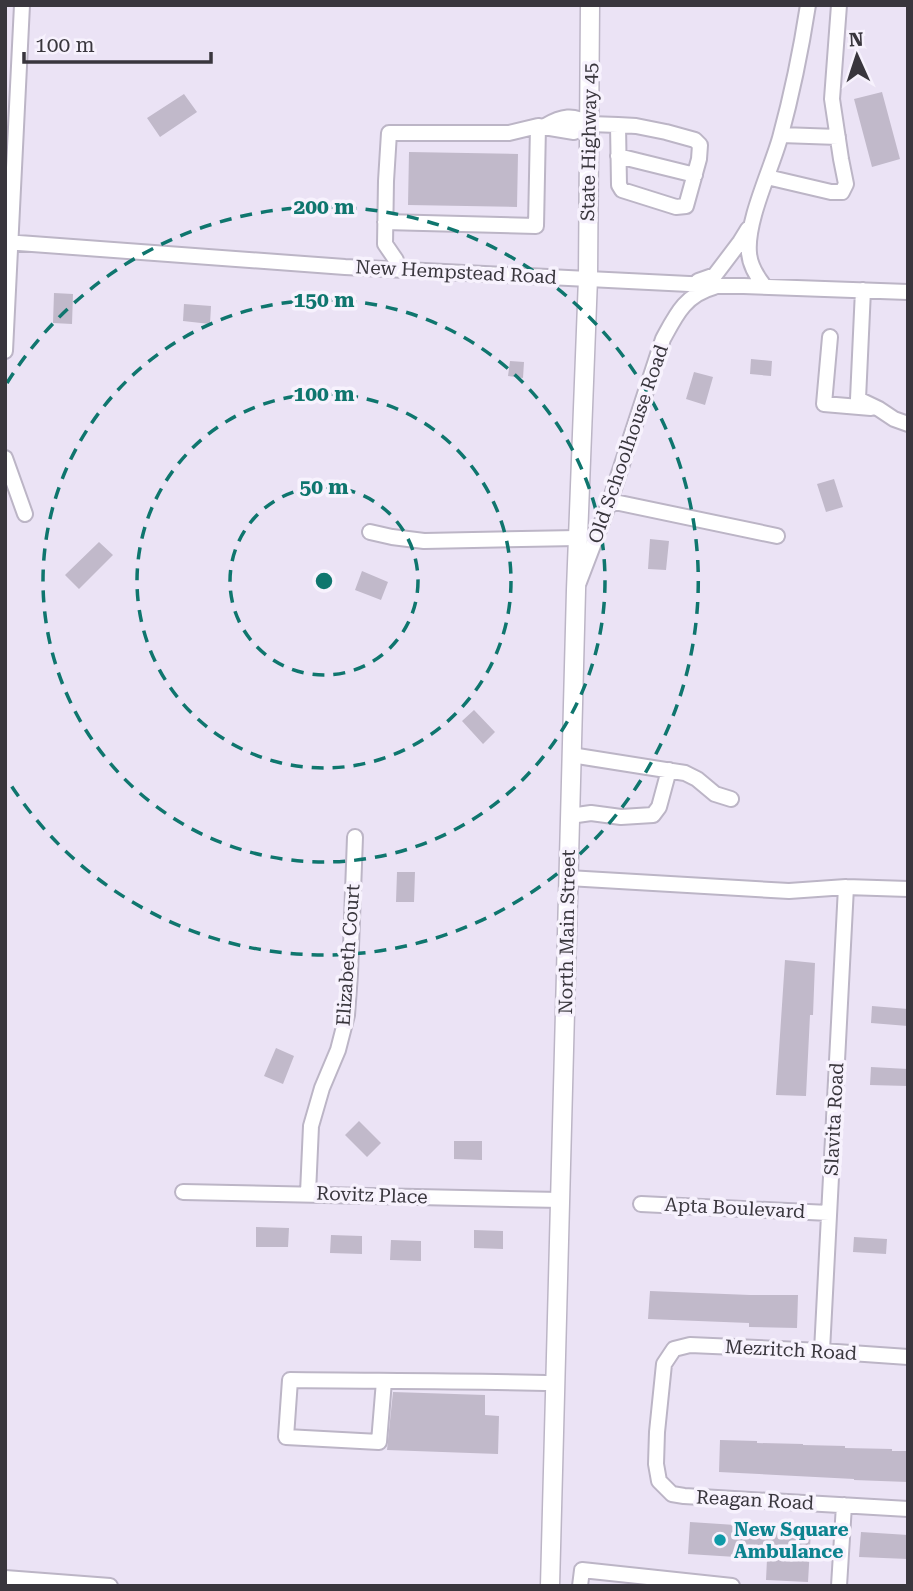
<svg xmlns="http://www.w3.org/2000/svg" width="913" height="1591" font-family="'Roboto Serif',serif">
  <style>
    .building { fill: #c1b9ca }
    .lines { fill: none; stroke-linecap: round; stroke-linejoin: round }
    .minor-casing { stroke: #bcb5c6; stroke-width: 18 }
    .major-casing { stroke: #bcb5c6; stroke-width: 21 }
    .minor { stroke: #fff; stroke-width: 14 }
    .major { stroke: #fff; stroke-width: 18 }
    .ring { fill: none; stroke: #0f766e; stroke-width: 3.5; stroke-dasharray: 12 9 }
    .culture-dot { fill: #0f9aa8; stroke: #f7f2fd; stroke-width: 2.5 }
    .labels { text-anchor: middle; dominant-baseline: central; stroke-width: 7; stroke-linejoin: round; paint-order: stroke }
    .street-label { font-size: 19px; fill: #39363d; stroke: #f7f2fd }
    .culture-label { font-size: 19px; font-weight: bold; fill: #0d838f; stroke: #f7f2fd; text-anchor: start }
    .centre { fill: #0f766e; stroke: #f7f2fd; stroke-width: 3.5 }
    .ring-label { font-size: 21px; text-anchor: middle; font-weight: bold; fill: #0f766e; stroke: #f7f2fd; stroke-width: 7; stroke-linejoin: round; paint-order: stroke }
  </style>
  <rect width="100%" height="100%" fill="#ebe3f5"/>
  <path class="building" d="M882 92 900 159 872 167 854 99Z
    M184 94 197 112 160 137 147 118Z
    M409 152 518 154 517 207 408 205Z
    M54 293 73 294 72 324 53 323Z
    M184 304 211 306 210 324 183 321Z
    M751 359 772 361 771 376 750 374Z
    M510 361 524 362 523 378 508 376Z
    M694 372 713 377 705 405 686 399Z
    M834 479 843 507 826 512 817 484Z
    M650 539 669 541 666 570 648 569Z
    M99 542 113 555 79 589 65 575Z
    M362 571 388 582 381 600 355 590Z
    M474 710 495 732 483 744 462 721Z
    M397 872H415L414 902H396Z
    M785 960 815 963 813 1015H810L806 1096 776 1095Z
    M872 1006 908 1009V1026L871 1023Z
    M276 1048 294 1056 283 1084 264 1076Z
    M871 1067 908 1069V1086L870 1085Z
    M359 1121 381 1143 367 1157 345 1135Z
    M454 1141H482V1160L454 1159Z
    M256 1227 289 1228 288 1247H256Z
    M474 1230 503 1231V1249L474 1248Z
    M331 1235 362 1236V1254L330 1253Z
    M854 1237 887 1239 886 1254 853 1252Z
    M391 1240 421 1241V1261L390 1260Z
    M650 1291 750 1295H798L797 1328 749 1327V1323L648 1319Z
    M393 1392 485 1395V1415L499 1416 498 1454 387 1450Z
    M720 1440 757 1441V1443L803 1444V1445L845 1446V1448L892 1449V1451H908V1482L854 1480V1479L719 1472Z
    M690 1522 811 1530 808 1582 766 1580 767 1559 688 1554Z
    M861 1532 908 1535V1559L859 1557Z"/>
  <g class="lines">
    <g class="minor-casing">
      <path id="minor" d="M545 126C562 116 573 114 590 124
        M781 135 838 137
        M618 156 695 175
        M767 177 831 192H842L846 184 841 159 832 99 839 5
        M385 222 536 226 538 126
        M5 242 345 267 689 284 908 292
        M396 268V260L385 244 386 181 389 133H509L538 126 574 132 590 124 618 125 636 126 666 132 695 140 700 145 699 159 686 206 676 207 622 190 619 185 618 125
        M698 281 715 275 740 242 748 229
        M765 287C757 277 750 266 749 253 746 221 771 170 780 138 792 94 801 50 808 5
        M863 290 858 399 879 409 894 419 908 424
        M830 337 824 404 871 408
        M5 351 22 5
        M5 458 25 514
        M610 501 777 536
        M370 532 392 537 424 541 577 538
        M579 582 610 501 663 339C676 315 685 295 714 287
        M571 755 685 773 697 779 715 794 731 799
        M570 816 591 813 621 817 653 815 659 807 669 770
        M568 878 789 891 846 887 908 889
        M183 1192 561 1200
        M308 1193 311 1126 322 1088 338 1050 347 1015 350 974 355 837
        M641 1204 829 1213
        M822 1351 846 887
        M908 1357 822 1351 690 1345 674 1349 664 1364 657 1432 656 1464 659 1481 672 1494 684 1496 908 1509
        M384 1381 379 1442 286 1437 290 1380C378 1381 467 1381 556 1383
        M5 1578 110 1586
        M580 1586 582 1570 732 1586
        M839 1586 844 1505"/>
    </g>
    <g class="major-casing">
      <path id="major" d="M550 1586 576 590 588 278 590 5"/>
    </g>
    <use href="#minor" class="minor"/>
    <use href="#major" class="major"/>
  </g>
  <g class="ring">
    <circle cx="324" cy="581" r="94"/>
    <circle cx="324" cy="581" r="187"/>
    <circle cx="324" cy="581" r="281"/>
    <path d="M7 383A374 374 0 1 1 7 779"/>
  </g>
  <circle class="culture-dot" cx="720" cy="1540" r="7"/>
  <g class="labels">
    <g class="street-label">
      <text transform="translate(589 142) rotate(-89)">State Highway 45</text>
      <text transform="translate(456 272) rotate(3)">New Hempstead Road</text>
      <text transform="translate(628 444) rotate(-71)">Old Schoolhouse Road</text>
      <text transform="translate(567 932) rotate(-89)">North Main Street</text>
      <text transform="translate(348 955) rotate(-86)">Elizabeth Court</text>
      <text transform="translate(834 1119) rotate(-87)">Slavita Road</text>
      <text transform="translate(372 1195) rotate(2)">Rovitz Place</text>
      <text transform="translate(735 1208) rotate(3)">Apta Boulevard</text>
      <text transform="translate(791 1350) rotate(3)">Mezritch Road</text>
      <text transform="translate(755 1500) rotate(3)">Reagan Road</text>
    </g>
    <g class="culture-label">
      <text x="734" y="1529">New Square<tspan x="734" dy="22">Ambulance</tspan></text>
    </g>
  </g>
  <circle cx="324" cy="581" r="10" class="centre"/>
  <g class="ring-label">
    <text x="324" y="214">200 m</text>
    <text x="324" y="307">150 m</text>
    <text x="324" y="401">100 m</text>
    <text x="324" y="494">50 m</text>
  </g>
  <rect width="913" height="1591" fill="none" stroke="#39363d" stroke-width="14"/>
  <g transform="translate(857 56) rotate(357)" stroke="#f7f2fd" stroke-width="5" paint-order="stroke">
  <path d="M0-5L12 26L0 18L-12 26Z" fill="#39363d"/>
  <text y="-10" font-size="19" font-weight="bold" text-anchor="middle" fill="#39363d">N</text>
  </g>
  <path d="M24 52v10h187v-10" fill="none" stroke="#39363d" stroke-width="3.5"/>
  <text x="35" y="52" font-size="21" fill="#39363d" stroke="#f7f2fd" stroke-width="5" paint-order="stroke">100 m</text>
</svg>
